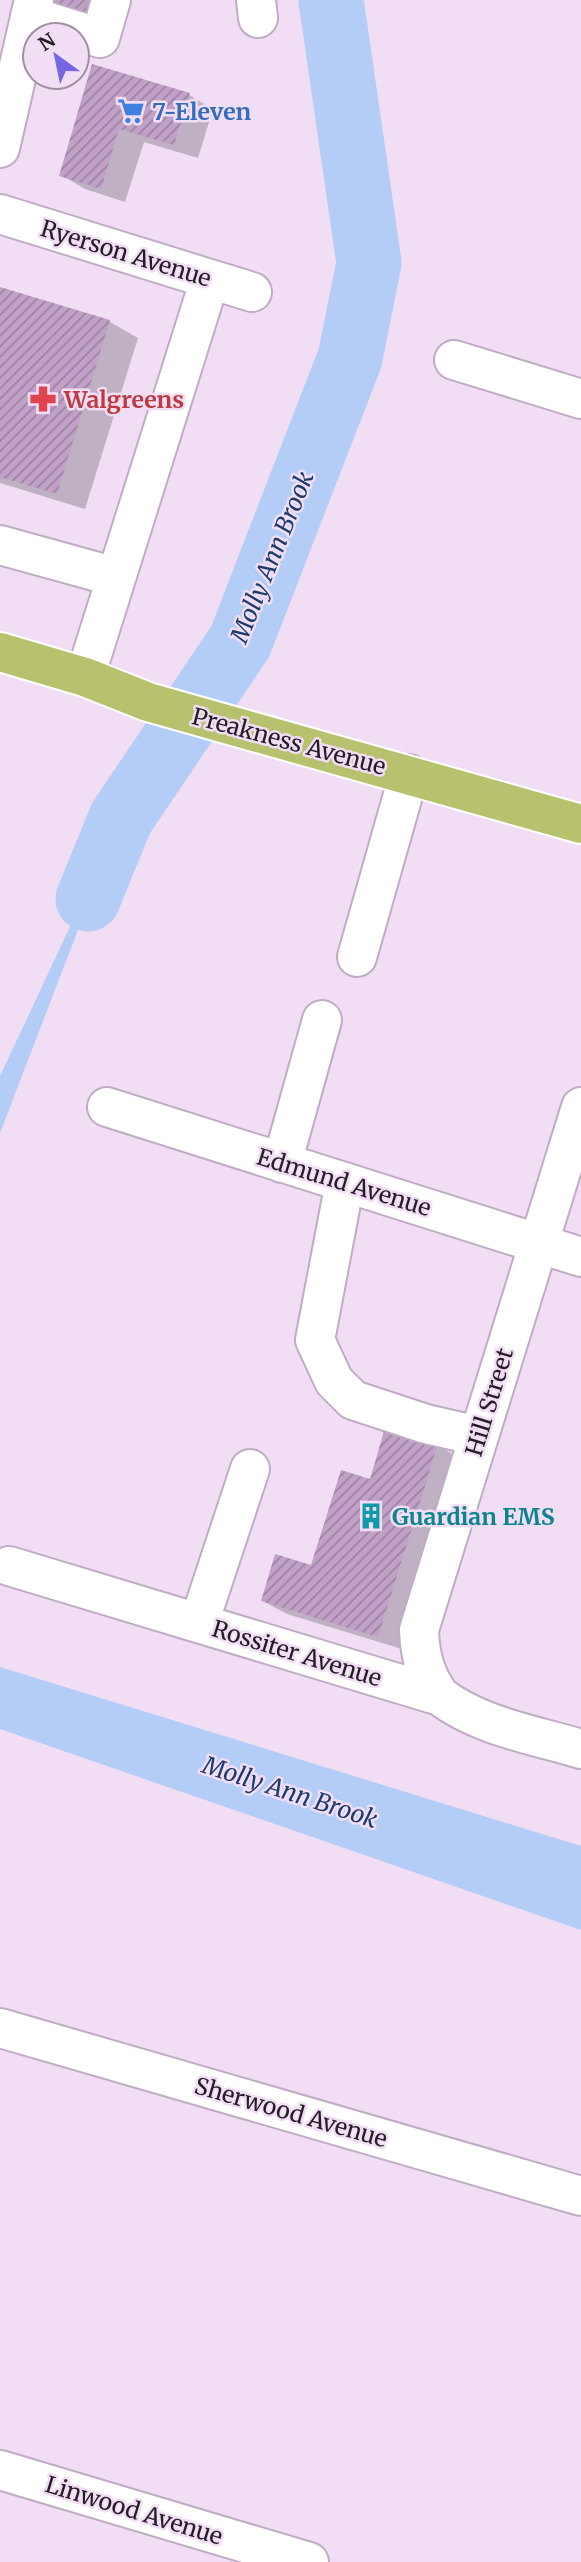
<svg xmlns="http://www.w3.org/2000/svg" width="581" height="2562" font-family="Merriweather,serif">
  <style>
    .water { fill: #b3cdf7 }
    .shadow { fill: #0003 }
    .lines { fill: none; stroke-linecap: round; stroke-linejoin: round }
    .river { stroke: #b3cdf7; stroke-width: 65 }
    .building { fill: url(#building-hatch) }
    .minor-casing { stroke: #bfadc3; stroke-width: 42 }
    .major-casing { stroke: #fff; stroke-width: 42 }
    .minor { stroke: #fff; stroke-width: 38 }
    .major { stroke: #b7c16e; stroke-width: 38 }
    .labels { text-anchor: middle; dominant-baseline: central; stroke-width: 5; stroke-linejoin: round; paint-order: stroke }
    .shop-label { font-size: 23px; font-weight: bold; fill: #366cbe; stroke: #f1ddf4; text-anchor: start }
    .street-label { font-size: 23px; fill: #241d25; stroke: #f1ddf4 }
    .health-label { font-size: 23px; font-weight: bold; fill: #be3a42; stroke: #f1ddf4; text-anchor: start }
    .culture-label { font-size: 23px; font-weight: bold; fill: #0d838f; stroke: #f1ddf4; text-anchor: start }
    .water-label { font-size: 24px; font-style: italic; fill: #1c3b6d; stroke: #f1ddf4 }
  </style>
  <defs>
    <pattern id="building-hatch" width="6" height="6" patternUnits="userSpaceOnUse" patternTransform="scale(1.75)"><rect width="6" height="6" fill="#c1a1c7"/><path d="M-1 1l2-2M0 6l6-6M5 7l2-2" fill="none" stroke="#9d83a1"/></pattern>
  </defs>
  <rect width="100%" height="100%" fill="#f1ddf4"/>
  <path class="water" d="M121 818 0 1133V1076Z
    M0 1667 581 1846V1930L0 1729Z"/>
  <path class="shadow" d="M94 66 189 95 213 109 198 158 144 142 125 202 85 189 61 175Z
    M0 288 110 322 138 338 85 509 0 483Z
    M437 1445 461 1459 402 1649 287 1614 263 1601 312 1567 371 1481Z"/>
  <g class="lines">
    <path class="river" d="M88 899 121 818 240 642 350 358 369 263 331 0"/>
  </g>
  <path class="building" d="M50 0H96L91 16 49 3Z
    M92 64 190 93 174 145 119 129 101 189 59 176Z
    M0 287 110 320 57 494 0 477Z
    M385 1428 438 1444 378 1637 261 1601 275 1554 311 1565 341 1470 370 1479Z"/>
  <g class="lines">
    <g class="minor-casing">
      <path id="minor" d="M256 0 258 18
        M30 16 100 38 111 0
        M0 148 34 0
        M0 214 252 292
        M454 360 581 399
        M0 545 116 577
        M85 677 210 279
        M357 957 409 774
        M107 1107 581 1257
        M282 1163 322 1020
        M345 1182 315 1340 334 1381 353 1400 426 1424 478 1436
        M9 1566 440 1696C479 1726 534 1735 581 1749
        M199 1623 250 1469
        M440 1696C425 1675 420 1656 419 1630L581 1107
        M0 2028 581 2196
        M0 2470 309 2562"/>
    </g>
    <g class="major-casing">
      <path id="major" d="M0 652 85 677 148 702 581 824"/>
    </g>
    <use href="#minor" class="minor"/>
    <use href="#major" class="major"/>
  </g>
  <defs>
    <g id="supermarket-bare" transform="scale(2.1)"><path d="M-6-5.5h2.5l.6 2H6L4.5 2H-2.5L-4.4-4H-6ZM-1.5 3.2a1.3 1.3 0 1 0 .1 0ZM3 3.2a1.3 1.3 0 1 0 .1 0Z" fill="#3f7fe0" stroke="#f1ddf4" stroke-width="2.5" paint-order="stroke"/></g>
    <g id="pharmacy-bare" transform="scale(2.1)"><path d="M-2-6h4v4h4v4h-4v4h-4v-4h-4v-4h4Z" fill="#e0444e" stroke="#f1ddf4" stroke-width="2.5" paint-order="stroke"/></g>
    <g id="building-bare" transform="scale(2.1)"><path d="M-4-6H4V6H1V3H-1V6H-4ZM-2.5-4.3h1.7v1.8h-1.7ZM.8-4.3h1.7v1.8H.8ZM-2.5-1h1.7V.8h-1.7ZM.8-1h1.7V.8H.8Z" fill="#0f9aa8" stroke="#f1ddf4" stroke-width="2.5" paint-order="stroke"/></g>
  </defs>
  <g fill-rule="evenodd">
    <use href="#supermarket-bare" x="131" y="111"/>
    <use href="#pharmacy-bare" x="43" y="399"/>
    <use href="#building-bare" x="371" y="1516"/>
  </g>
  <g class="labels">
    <g class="shop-label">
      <text x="152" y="111">7-Eleven</text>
    </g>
    <g class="street-label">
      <text transform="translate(126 253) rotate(17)">Ryerson Avenue</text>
      <text transform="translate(289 741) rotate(15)">Preakness Avenue</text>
      <text transform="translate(344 1182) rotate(17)">Edmund Avenue</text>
      <text transform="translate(489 1402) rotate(-73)">Hill Street</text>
      <text transform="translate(297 1653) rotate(17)">Rossiter Avenue</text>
      <text transform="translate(291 2112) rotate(16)">Sherwood Avenue</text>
      <text transform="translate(134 2510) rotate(17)">Linwood Avenue</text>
    </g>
    <g class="health-label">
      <text x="64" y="399">Walgreens</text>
    </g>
    <g class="culture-label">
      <text x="392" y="1516">Guardian EMS</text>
    </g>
    <g class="water-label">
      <text transform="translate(272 557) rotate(-68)">Molly Ann Brook</text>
      <text transform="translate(290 1792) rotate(18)">Molly Ann Brook</text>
    </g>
  </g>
  <g transform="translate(56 56) rotate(327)"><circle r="33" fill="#f1ddf4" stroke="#9f90a1" stroke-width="2"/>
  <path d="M0-5L12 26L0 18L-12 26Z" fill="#7467e1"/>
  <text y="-10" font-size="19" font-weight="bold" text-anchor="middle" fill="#241d25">N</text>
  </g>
</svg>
